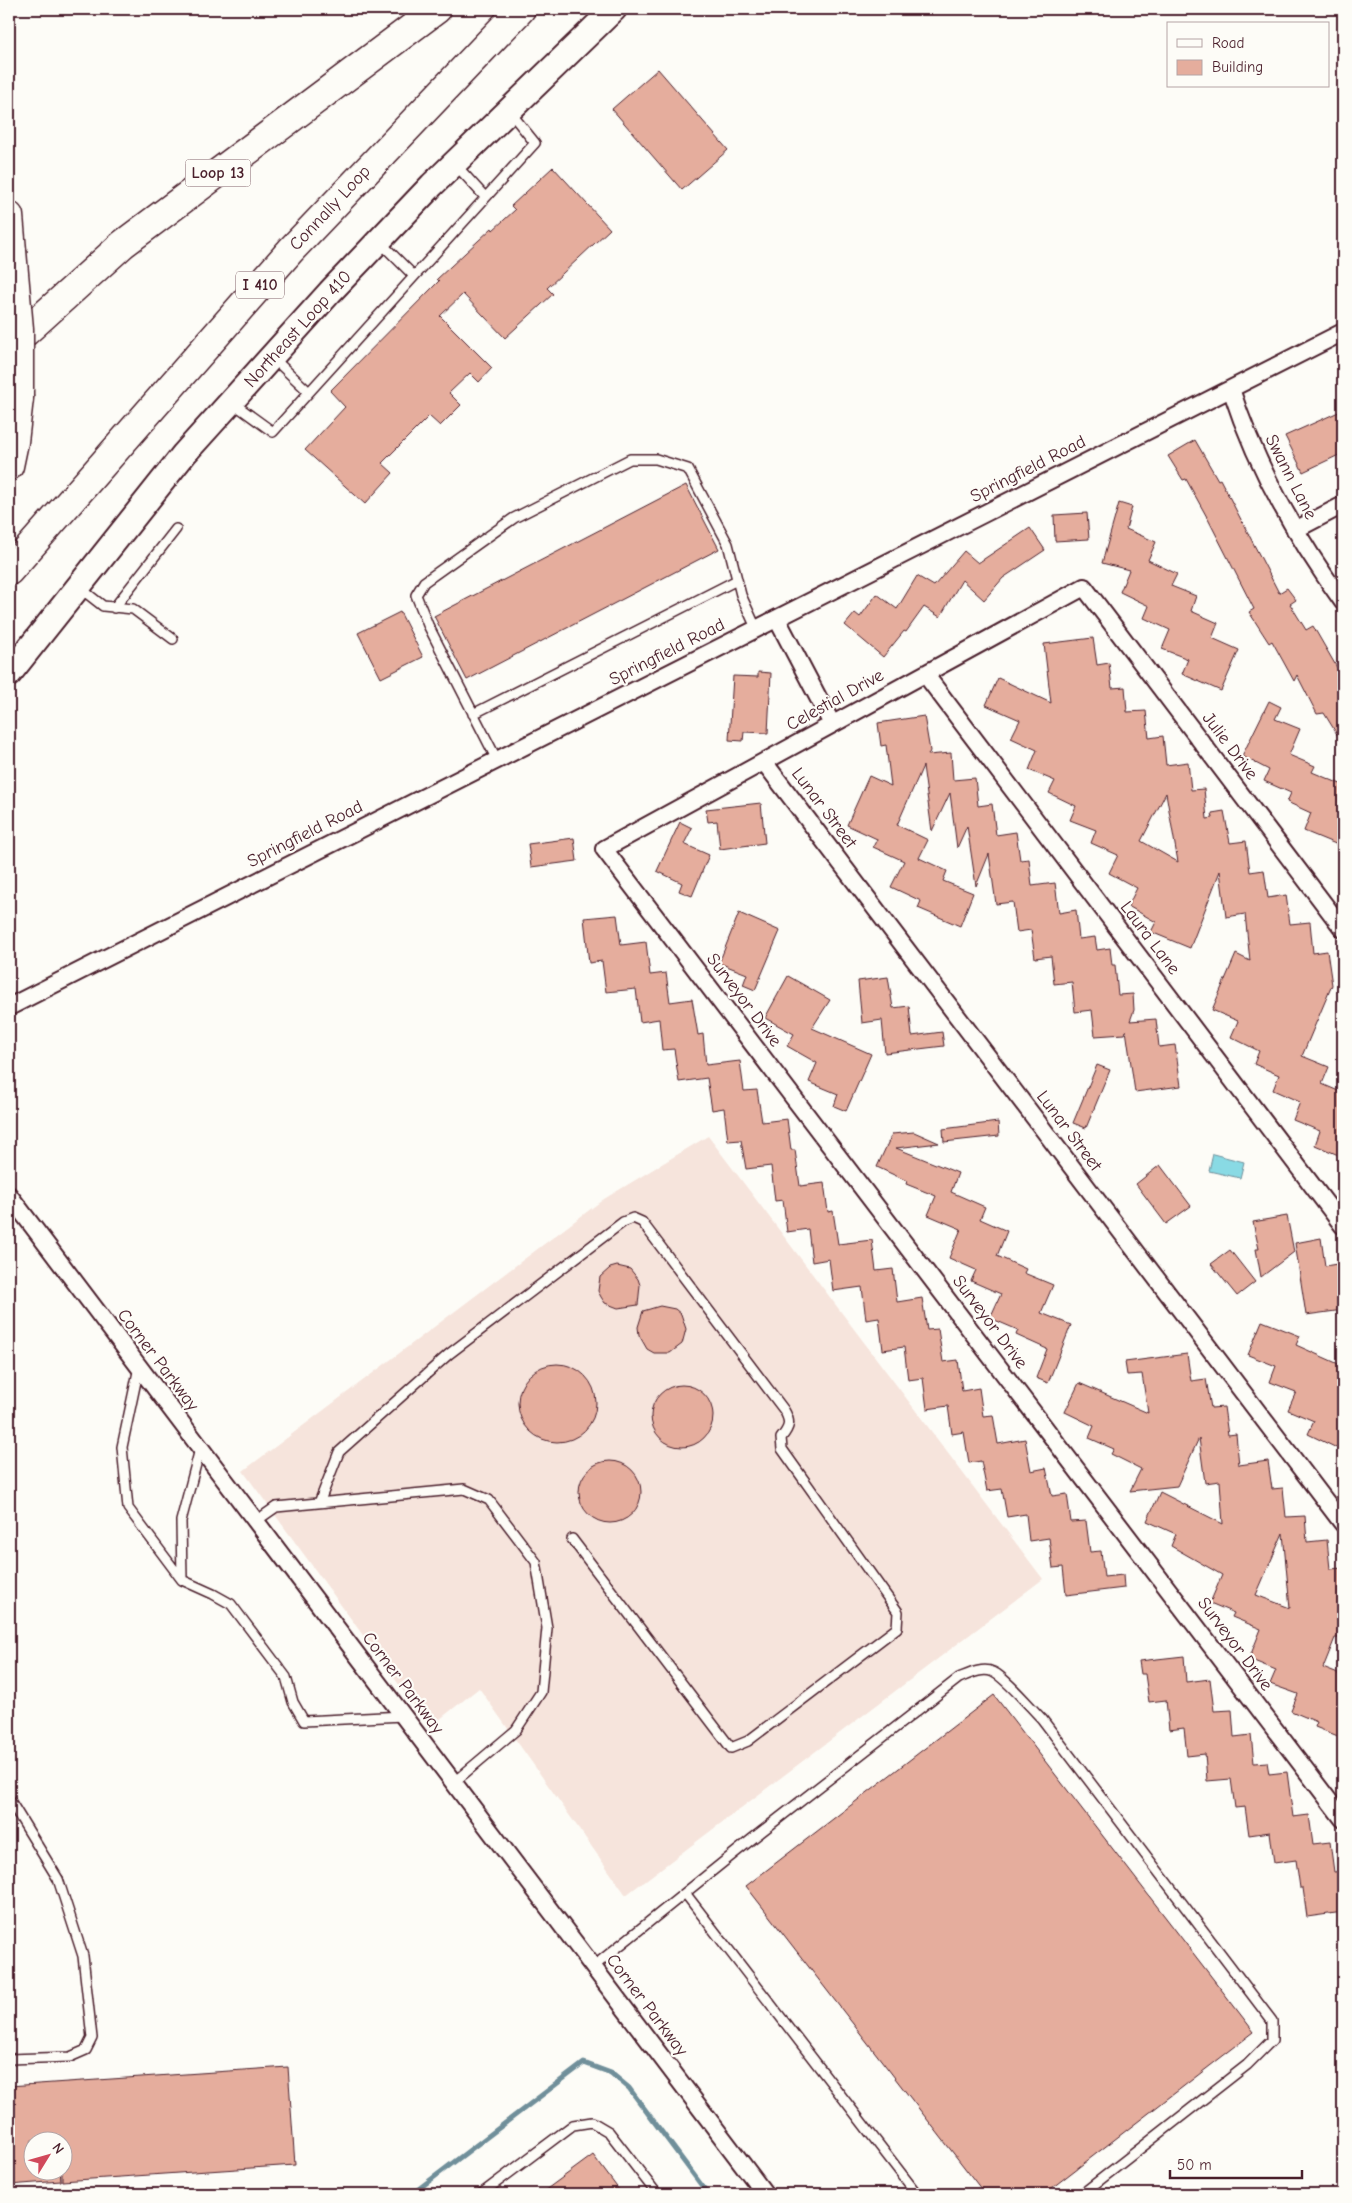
<svg xmlns="http://www.w3.org/2000/svg" width="1352" height="2203" font-family="'Comic Neue',sans-serif">
  <style>
    .built { fill: #f6e4dc }
    .water { fill: #89dae4; stroke: #708f9a }
    .lines { fill: none; stroke-linecap: round; stroke-linejoin: round }
    .stream { stroke: #708f9a; stroke-width: 5 }
    .building { fill: #e5ad9d; stroke: #4a1f2b; fill-rule: evenodd }
    .service-casing { stroke: #4a1f2b; stroke-width: 12 }
    .minor-casing { stroke: #4a1f2b; stroke-width: 20 }
    .secondary-casing { stroke: #4a1f2b; stroke-width: 28 }
    .motorway-casing { stroke: #4a1f2b; stroke-width: 31 }
    .service { stroke: #fdfcf7; stroke-width: 9 }
    .minor { stroke: #fdfcf7; stroke-width: 16 }
    .secondary { stroke: #fdfcf7; stroke-width: 24 }
    .motorway { stroke: #fdfcf7; stroke-width: 28 }
    .motorway-bridge-casing { stroke: #4a1f2b; stroke-width: 31; stroke-linecap: butt }
    .motorway-bridge { stroke: #fdfcf7; stroke-width: 28 }
    .labels { text-anchor: middle; dominant-baseline: central; stroke-width: 4.5; stroke-linejoin: round; paint-order: stroke }
    .shield { fill: #fdfcf7; stroke: #806168; stroke-width: 1 }
    .shield-label { font-size: 16px; font-weight: bold; fill: #4a1f2b }
    .street-label { font-size: 18px; fill: #4a1f2b; stroke: #fdfcf7 }
  </style>
  <rect width="100%" height="100%" fill="#fdfcf7"/>
  <filter id="ink" filterUnits="userSpaceOnUse"><feTurbulence type="fractalNoise" baseFrequency=".02" numOctaves="2"/><feDisplacementMap in="SourceGraphic" scale="10" xChannelSelector="R" yChannelSelector="G"/><feConvolveMatrix kernelMatrix="1 2 1 2 8 2 1 2 1" color-interpolation-filters="sRGB"/></filter>
  <g filter="url(#ink)">
    <path class="built" d="M708 1136 1043 1579 626 1895 479 1688 430 1727 243 1471 604 1199Z"/>
    <path class="water" d="M1213 1154 1244 1162 1240 1178 1209 1171Z"/>
    <g class="lines">
      <path class="stream" d="M412 2194 584 2063 611 2073 629 2088 708 2194"/>
    </g>
    <path class="building" d="M658 69 728 150 682 190 612 109Z
      M553 167 610 229 547 288 553 294 505 338 463 294 440 316 492 368 479 382 470 373 449 393 461 405 440 426 429 416 382 463 393 473 365 504 305 450 345 407 330 391 439 281 437 279 492 228 493 230 515 210 511 206Z
      M1343 410V453L1303 472 1285 436Z
      M1195 440 1218 480 1220 479 1279 593 1287 588 1296 600 1290 604 1306 630 1313 626 1343 678V744L1324 713 1317 714 1297 675 1294 681 1272 641 1269 643 1249 612 1254 609 1208 519 1186 479 1183 480 1168 456Z
      M686 485 719 549 467 680 434 616Z
      M1119 503 1132 507 1126 529 1156 542 1148 560 1177 574 1171 586 1196 596 1191 611 1218 623 1212 638 1239 650 1221 691 1182 674 1188 659 1162 649 1170 630 1144 618 1149 606 1120 592 1129 570 1102 563Z
      M1087 513 1089 539 1055 541 1054 515Z
      M1030 528 1045 550 1003 578 984 600 962 580 940 617 924 607 906 632 904 631 883 657 845 625 855 613 860 617 877 594 897 609 917 576 934 586 964 551 978 563Z
      M400 612 423 657 381 678 358 633Z
      M1093 638 1097 665 1109 663 1112 688 1125 687 1127 712 1146 711 1149 738 1163 736 1166 765 1188 762 1191 790 1204 789 1207 819 1213 818 1212 813 1224 811 1230 843 1246 841 1250 872 1264 870 1268 898 1286 895 1290 924 1310 922 1313 953 1327 951 1332 985 1302 1056 1329 1067 1322 1084 1343 1093V1157L1315 1145 1320 1131 1293 1120 1300 1102 1273 1090 1279 1075 1254 1064 1259 1051 1231 1037 1238 1021 1212 1010 1236 954 1250 961 1245 914 1226 917 1220 871 1190 948 1151 932 1156 922 1128 906 1137 888 1109 873 1118 855 1091 843 1096 830 1070 820 1076 806 1049 793 1055 781 1029 770 1037 750 1011 738 1020 720 986 705 998 678 1051 703 1044 644ZM1166 793 1178 862 1141 841Z
      M758 672 771 673 768 733 744 732 743 741 729 740 733 676 758 677Z
      M1269 701 1281 707 1275 719 1300 729 1289 755 1315 766 1312 772 1343 785V847L1304 831 1311 813 1287 802 1291 793 1264 781 1269 770 1242 756Z
      M924 716 930 751 928 755 951 753 953 780 975 778 978 806 992 804 996 835 1016 832 1020 860 1029 859 1032 886 1055 883 1059 913 1076 910 1079 939 1095 937 1097 950 1110 948 1112 965H1115L1118 995 1133 994 1134 1010 1130 1021 1156 1019 1159 1047 1175 1045 1181 1086 1135 1092 1126 1030 1124 1034 1095 1036 1092 1010 1075 1012 1072 982 1054 984 1051 956 1035 958 1031 930 1017 932 1013 902 996 904 989 854 976 886 967 826 957 848 950 793 932 831 923 766 897 825 928 840 919 858 947 871 943 881 973 893 960 926 918 908 921 901 891 887 904 861 873 847 877 839 847 825 869 776 891 786 886 745 881 746 878 723Z
      M761 803 765 843 720 849 717 821 708 822 706 809Z
      M680 822 692 828 684 844 709 855 692 896 679 891 682 883 657 871Z
      M574 838 577 861 531 867 528 844Z
      M739 913 780 931 755 990 743 985 747 974 719 963Z
      M617 915 621 945 646 942 650 975 666 973 670 1002 692 999 698 1035 703 1034 706 1065 740 1061 744 1091 757 1090 762 1122 787 1119 791 1150H795L800 1186 824 1183 828 1212 833 1211 838 1244 872 1240 876 1271 893 1269 897 1302 922 1298 927 1330 938 1329 943 1362 958 1360 962 1391 979 1388 983 1416 993 1415 998 1444 1025 1439 1031 1471 1046 1468 1052 1496 1067 1494 1071 1522 1086 1521 1090 1552 1101 1551 1104 1577 1123 1575 1124 1588 1066 1595 1063 1567 1053 1568 1049 1538 1029 1541 1026 1514 1007 1517 1002 1489 987 1491 981 1461 969 1463 964 1432 952 1434 948 1406 927 1409 923 1378 908 1380 904 1347 883 1350 879 1318 866 1320 862 1287 833 1291 829 1259 812 1262 808 1229 787 1232 783 1200 775 1201 771 1166 746 1169 741 1140 728 1141 724 1108 712 1110 707 1078 679 1082 674 1049 662 1050 659 1019 640 1022 636 989 606 992 602 961 589 963 584 918Z
      M788 976 830 1000 812 1028 871 1054 846 1111 834 1106 838 1094 809 1082 817 1063 787 1046 794 1034 765 1018Z
      M888 977 893 1008 909 1006 912 1036 942 1032 944 1046 885 1053 882 1020 862 1023 858 981Z
      M1097 1065 1110 1070 1086 1128 1073 1123Z
      M998 1122 999 1136 944 1142 943 1129Z
      M914 1132 939 1143 896 1148 958 1173 951 1192 985 1207 980 1219 1007 1231 997 1256 1026 1269 1024 1273 1053 1285 1041 1313 1071 1325 1048 1383 1036 1378 1047 1349 1016 1335 1018 1330 990 1318 1001 1294 971 1281 976 1270 949 1258 961 1229 928 1215 936 1196 906 1184 907 1181 877 1167 892 1134Z
      M1160 1165 1191 1206 1166 1224 1136 1184Z
      M1287 1216 1294 1252 1261 1277 1256 1249H1259L1253 1222Z
      M1321 1238 1325 1266 1343 1263V1310L1306 1315 1295 1243Z
      M1230 1250 1255 1282 1237 1296 1211 1264Z
      M617 1266 630 1269 638 1279 640 1285 638 1305 618 1308 605 1303 601 1297 598 1291 600 1277 610 1268Z
      M660 1306 675 1309 681 1314 686 1329 682 1344 670 1353H654L647 1349 639 1335 638 1327 643 1311Z
      M1262 1321 1300 1336 1296 1345 1343 1366V1451L1308 1434 1314 1421 1288 1410 1296 1392 1270 1382 1276 1366 1248 1355Z
      M1187 1354 1191 1381 1206 1379 1211 1408 1224 1407 1228 1435 1236 1434 1239 1465 1268 1461 1272 1489 1283 1488 1286 1517 1305 1516 1307 1542 1327 1540 1330 1569 1343 1568V1638H1335L1323 1668 1343 1676V1738L1315 1727 1317 1722 1291 1711 1298 1694 1270 1684 1276 1670 1249 1659 1261 1629 1232 1617 1234 1613 1210 1603 1222 1575 1171 1546 1176 1534 1147 1521 1160 1492 1223 1524 1220 1481 1205 1483 1199 1438 1177 1486 1130 1491 1141 1469 1111 1454 1114 1449 1089 1438 1094 1426 1065 1412 1079 1383 1148 1413 1142 1374 1127 1375 1125 1362ZM1283 1533 1290 1608 1256 1595Z
      M518 1403a39 39 0 1 1 78 0a39 39 0 1 1-78 0Z
      M651 1416a31 31 0 1 1 62 0a31 31 0 1 1-62 0Z
      M579 1492a31 31 0 1 1 62 0a31 31 0 1 1-62 0Z
      M1184 1656 1186 1682 1210 1679 1214 1711 1232 1710 1234 1737 1251 1735 1254 1763 1267 1762 1269 1774 1287 1772 1293 1817 1309 1815 1313 1844 1330 1842 1334 1872 1343 1871V1912L1307 1917 1303 1888H1300L1296 1860 1274 1863 1270 1832 1249 1835 1245 1807 1235 1808 1231 1779 1207 1781 1205 1754 1187 1756 1184 1728 1169 1730 1166 1700 1149 1702 1145 1674H1141L1139 1661Z
      M994 1695 1254 2032 1044 2194H985L746 1886Z
      M288 2067 295 2165 62 2181V2140H32V2170H60L61 2181 9 2185V2086Z
      M593 2155 622 2194H540Z"/>
    <g class="lines">
      <g class="service-casing">
        <path id="service" d="M455 164 485 197
          M379 241 414 276
          M272 357 309 392
          M233 403 273 432 535 143 510 112
          M80 588 103 606 133 609 173 639
          M114 608 176 529
          M473 714 737 580
          M497 760 428 625 416 595 424 582 514 518 630 459H656L688 469 728 544 741 595 757 630
          M139 1367 122 1447 128 1508 182 1580 213 1594 231 1604 286 1677 293 1702 304 1721 403 1716
          M319 1503 339 1452 449 1354 623 1222 633 1218 642 1222 784 1410C791 1422 790 1427 781 1438L782 1449 898 1612 897 1628 748 1741 731 1748 572 1539
          M256 1521 276 1507 464 1489 489 1500 536 1562 547 1628 541 1692 516 1730 453 1783
          M182 1580 181 1521 200 1449
          M9 1799 58 1879 83 1956 92 2038 86 2050 70 2057 9 2059
          M685 1893 917 2194
          M593 1967 752 1839 959 1678C969 1674 983 1667 993 1672 1005 1677 1032 1709 1042 1719L1272 2021V2040L1247 2065 1082 2194
          M481 2194 573 2125 592 2122 609 2132 657 2194"/>
      </g>
      <g class="minor-casing">
        <path id="minor" d="M1231 389C1256 466 1295 536 1343 602
          M1295 530 1343 505
          M777 619 832 724
          M925 674 1343 1226
          M764 762 1343 1524
          M1343 929 1084 587 604 849 1343 1819
          M9 1007 1343 332
          M9 1195 765 2194"/>
      </g>
      <g class="secondary-casing">
        <path id="secondary" d="M9 674 184 454 330 292 432 185 614 9"/>
      </g>
      <g class="motorway-casing">
        <path id="motorway" d="M9 216 12 251
          M9 347 123 244 437 9
          M9 466 14 442 19 398
          M9 571 291 250 521 9"/>
      </g>
      <use href="#service" class="service"/>
      <use href="#minor" class="minor"/>
      <use href="#secondary" class="secondary"/>
      <use href="#motorway" class="motorway"/>
      <g class="motorway-bridge-casing">
        <path id="motorway-bridge" d="M12 251 19 329V398"/>
      </g>
      <use href="#motorway-bridge" class="motorway-bridge"/>
    </g>
  </g>
  <g class="labels">
    <g class="shield">
      <rect x="185.5" y="159.5" width="65" height="27" rx="4"/>
      <rect x="236" y="271.5" width="48" height="27" rx="4"/>
    </g>
    <g class="shield-label">
      <text x="218" y="173">Loop 13</text>
      <text x="260" y="285">I 410</text>
    </g>
    <g class="street-label">
      <text transform="translate(330 208) rotate(-47)">Connally Loop</text>
      <text transform="translate(298 329) rotate(-48)">Northeast Loop 410</text>
      <text transform="translate(1028 469) rotate(-27)">Springfield Road</text>
      <text transform="translate(1291 477) rotate(63)">Swann Lane</text>
      <text transform="translate(667 652) rotate(-27)">Springfield Road</text>
      <text transform="translate(835 700) rotate(-29)">Celestial Drive</text>
      <text transform="translate(1230 746) rotate(53)">Julie Drive</text>
      <text transform="translate(824 808) rotate(53)">Lunar Street</text>
      <text transform="translate(305 834) rotate(-27)">Springfield Road</text>
      <text transform="translate(1150 938) rotate(53)">Laura Lane</text>
      <text transform="translate(744 1000) rotate(53)">Surveyor Drive</text>
      <text transform="translate(1069 1131) rotate(53)">Lunar Street</text>
      <text transform="translate(990 1322) rotate(53)">Surveyor Drive</text>
      <text transform="translate(158 1360) rotate(53)">Corner Parkway</text>
      <text transform="translate(1235 1644) rotate(53)">Surveyor Drive</text>
      <text transform="translate(403 1683) rotate(53)">Corner Parkway</text>
      <text transform="translate(647 2005) rotate(53)">Corner Parkway</text>
    </g>
  </g>
  <rect width="1352" height="2203" fill="none" stroke="#fdfcf7" stroke-width="30"/>
  <rect x="15" y="15" width="1322" height="2173" fill="none" stroke="#4a1f2b" stroke-width="2" filter="url(#ink)"/>
  <rect x="1167" y="22" width="162" height="65" fill="#fdfcf7" stroke="#b5a4a5"/>
  <rect x="1177" y="39" width="25" height="8" fill="#fdfcf7" stroke="#b5a4a5"/>
  <text x="1212" y="48" font-size="15" fill="#4a1f2b">Road</text>
  <rect x="1177" y="60" width="25" height="15" fill="#e5ad9d" stroke="#b5a4a5"/>
  <text x="1212" y="72" font-size="15" fill="#4a1f2b">Building</text>
  <g transform="translate(48 2156) rotate(53)"><circle r="24" fill="#fdfcf7" stroke="#b5a4a5"/>
  <path d="M0-4L9 19L0 12L-9 19Z" fill="#d1495b"/>
  <text y="-8" font-size="14" font-weight="bold" text-anchor="middle" fill="#4a1f2b">N</text>
  </g>
  <path d="M1170 2170v8h132v-8" fill="none" stroke="#4a1f2b" stroke-width="2.5"/>
  <text x="1177" y="2170" font-size="15" fill="#4a1f2b" stroke="#fdfcf7" stroke-width="4" paint-order="stroke">50 m</text>
</svg>
